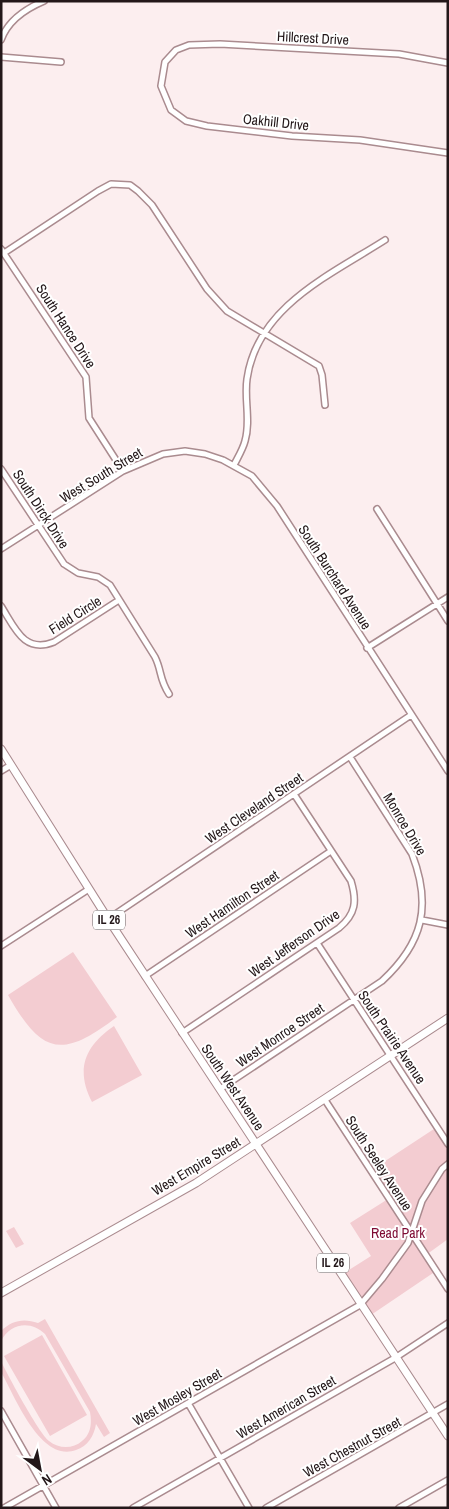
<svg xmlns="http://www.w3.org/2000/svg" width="449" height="1509" font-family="'Archivo Narrow',sans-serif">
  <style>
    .green { fill: #f3ccd1 }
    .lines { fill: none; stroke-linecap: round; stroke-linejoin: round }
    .minor-casing { stroke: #aa8b8f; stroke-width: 8 }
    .major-casing { stroke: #aa8b8f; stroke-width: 9 }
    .minor { stroke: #fff; stroke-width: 5 }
    .major { stroke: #fff; stroke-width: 7 }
    .labels { text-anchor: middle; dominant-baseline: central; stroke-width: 4; stroke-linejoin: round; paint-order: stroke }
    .shield { fill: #fff; stroke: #655d5e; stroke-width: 1 }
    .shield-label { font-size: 12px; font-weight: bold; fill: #231719 }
    .street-label { font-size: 14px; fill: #231719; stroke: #fff }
    .park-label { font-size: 14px; fill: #7e0b33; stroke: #fff }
  </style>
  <rect width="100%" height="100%" fill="#fceeef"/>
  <path class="green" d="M73 952 117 1017C62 1059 42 1055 8 995Z
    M114 1026 142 1075 92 1102C75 1069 85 1046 114 1026Z
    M437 1127 443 1136 448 1133V1239L426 1255 436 1271 368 1317 341 1275 371 1256 350 1223 388 1199 370 1171Z
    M14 1227 24 1244 16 1248 6 1231Z
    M45 1319 110 1433 104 1437 96 1424C94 1436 88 1446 76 1450 40 1463 15 1396 1 1372V1361C8 1376 39 1433 49 1441 59 1449 73 1449 82 1441 91 1434 92 1423 90 1412L45 1334C31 1320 10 1323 1 1341V1331C12 1320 24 1318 38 1323Z
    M42 1335 87 1415 50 1436 4 1356Z"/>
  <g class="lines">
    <g class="minor-casing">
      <path id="minor" d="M1 40C8 20 25 9 44 1
        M1 57 61 62
        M448 63 399 54 220 44 189 45 176 50 165 62 161 86 171 110 186 121 207 126 292 136 360 140 448 153
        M1 249 86 377 89 418 123 471
        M4 253 98 191 111 184 130 185 138 191 152 205 207 289 227 311 319 366 322 375 325 405
        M234 465C238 457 243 449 245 441 251 421 244 399 247 379 257 307 330 275 385 240
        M1 469 64 564 78 573 98 577 110 585 155 657C162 671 159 679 169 694
        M377 509 448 621
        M1 549 123 471 163 454 185 451 205 454 223 460 252 476 277 506 448 771
        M1 606C15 628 24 654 54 642L119 600
        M367 648 448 597
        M1 771 11 765
        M108 919 411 715
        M422 920 448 925
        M317 943 448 1144
        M1 946 89 889
        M145 976 331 851
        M182 1033 339 928C356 914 357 901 351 881L294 794
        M220 1089 382 981C423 943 432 906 412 854L350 757
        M325 1100 448 1289
        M188 1403 249 1508
        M1 1411 56 1508
        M4 1508 360 1305 382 1279 408 1243 422 1201 442 1169 448 1164
        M133 1508 395 1358 448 1323
        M266 1508 448 1404
        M399 1508 448 1480"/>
    </g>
    <g class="major-casing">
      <path id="major" d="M1 749 108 919 448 1436
        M1 1293 196 1183 448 1018"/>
    </g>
    <use href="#minor" class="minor"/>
    <use href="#major" class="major"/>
  </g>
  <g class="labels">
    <g class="shield">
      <rect x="93" y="910.5" width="32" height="19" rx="4"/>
      <rect x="317" y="1253.5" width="32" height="19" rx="4"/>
    </g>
    <g class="shield-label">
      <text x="109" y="920">IL 26</text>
      <text x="333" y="1263">IL 26</text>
    </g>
    <g class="street-label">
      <text transform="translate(313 38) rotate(3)">Hillcrest Drive</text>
      <text transform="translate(276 122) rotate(6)">Oakhill Drive</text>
      <text transform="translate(66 326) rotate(57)">South Hance Drive</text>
      <text transform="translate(101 475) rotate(-31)">West South Street</text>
      <text transform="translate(41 509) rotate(57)">South Dirck Drive</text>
      <text transform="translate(335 577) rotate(57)">South Burchard Avenue</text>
      <text transform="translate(75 615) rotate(-32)">Field Circle</text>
      <text transform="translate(254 808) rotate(-34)">West Cleveland Street</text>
      <text transform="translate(405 824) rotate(59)">Monroe Drive</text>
      <text transform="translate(232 904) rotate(-34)">West Hamilton Street</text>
      <text transform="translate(294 943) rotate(-35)">West Jefferson Drive</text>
      <text transform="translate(280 1035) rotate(-34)">West Monroe Street</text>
      <text transform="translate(392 1037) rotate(56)">South Prairie Avenue</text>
      <text transform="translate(233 1087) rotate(56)">South West Avenue</text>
      <text transform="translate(379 1163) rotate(57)">South Seeley Avenue</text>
      <text transform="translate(196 1166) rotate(-31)">West Empire Street</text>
      <text transform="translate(177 1397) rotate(-30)">West Mosley Street</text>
      <text transform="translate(286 1407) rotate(-30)">West American Street</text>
      <text transform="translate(352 1447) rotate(-29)">West Chestnut Street</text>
    </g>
    <g class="park-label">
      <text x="398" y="1233">Read Park</text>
    </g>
  </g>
  <rect width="449" height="1509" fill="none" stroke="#231719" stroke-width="5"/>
  <g transform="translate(40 1469) rotate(148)" stroke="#ffffff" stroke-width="4" paint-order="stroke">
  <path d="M0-4L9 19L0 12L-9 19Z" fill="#231719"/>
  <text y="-8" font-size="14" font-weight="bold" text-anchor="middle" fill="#231719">N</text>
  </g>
</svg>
